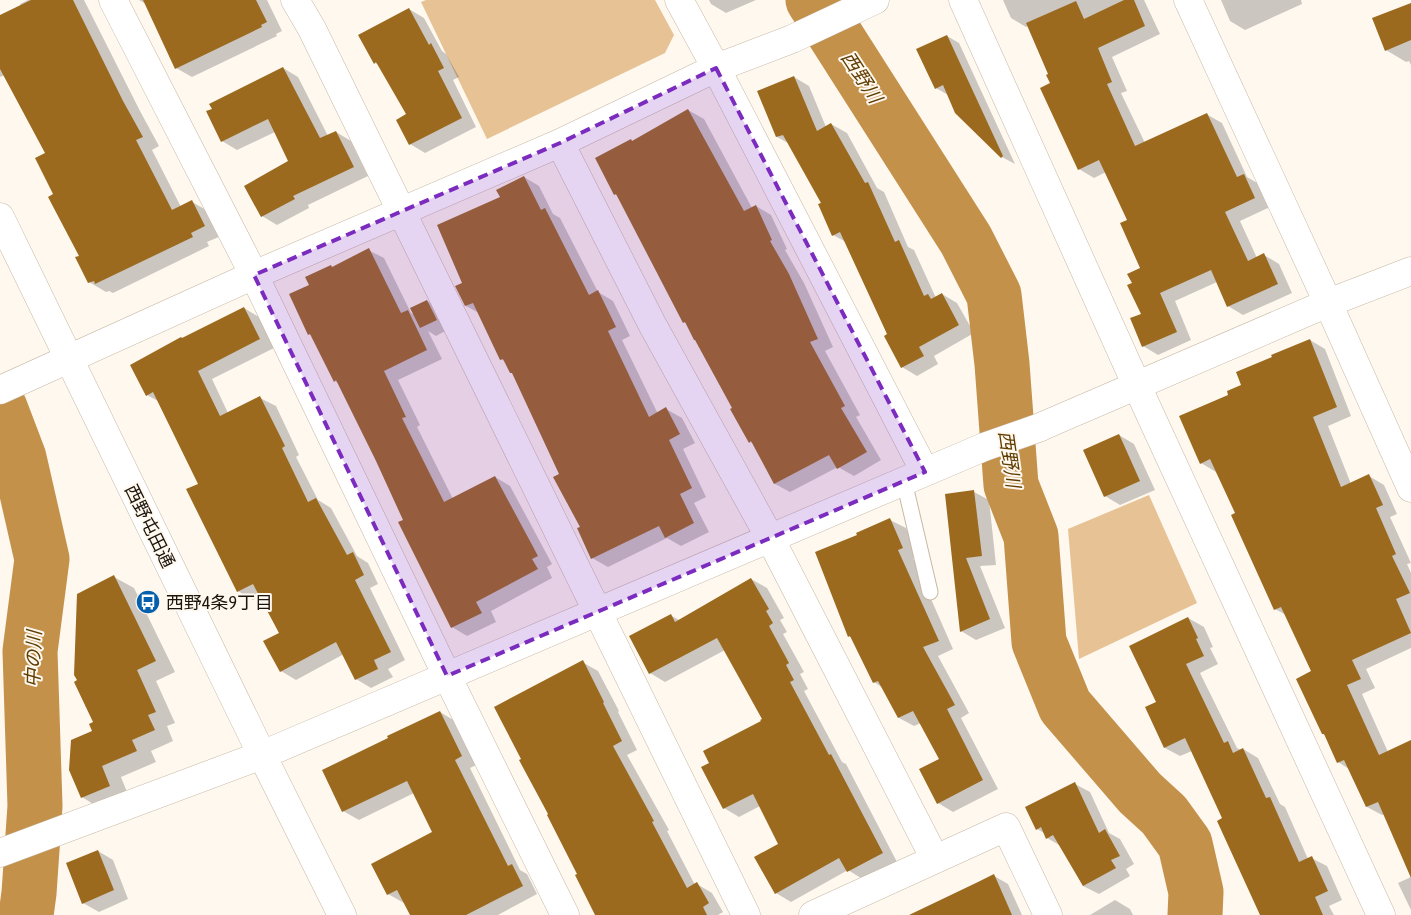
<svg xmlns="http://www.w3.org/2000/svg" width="1411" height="915" font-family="'Asap Condensed','Noto Sans JP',sans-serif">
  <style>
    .green { fill: #e7c295 }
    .shadow { fill: #0003 }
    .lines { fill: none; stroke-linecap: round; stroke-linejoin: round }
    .river { stroke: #c4914b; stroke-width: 55 }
    .building { fill: #9b6a1f }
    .service-casing { stroke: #c8b8a5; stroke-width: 17 }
    .minor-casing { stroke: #c8b8a5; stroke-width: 29 }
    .tertiary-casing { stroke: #c8b8a5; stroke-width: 29 }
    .service { stroke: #fff; stroke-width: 15 }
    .minor { stroke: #fff; stroke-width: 28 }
    .tertiary { stroke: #fff; stroke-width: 28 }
    .marked { fill: #7b2cbf; fill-opacity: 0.2; stroke: #7b2cbf; stroke-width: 4; stroke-dasharray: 10 6; stroke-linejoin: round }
    .labels { text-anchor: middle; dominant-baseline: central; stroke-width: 4; stroke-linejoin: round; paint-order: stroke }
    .street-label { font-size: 18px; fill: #1b150e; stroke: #fef8ef }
    .poi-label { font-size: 18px; fill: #1b150e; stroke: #fef8ef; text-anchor: start }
    .water-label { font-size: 19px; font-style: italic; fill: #603d03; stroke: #fef8ef }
  </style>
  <rect width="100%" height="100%" fill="#fef8ef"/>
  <path class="green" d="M426 0H655L674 35 665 53 487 139 421 2Z
    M1149 495 1197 603 1079 659 1068 529Z"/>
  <path class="shadow" d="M28 0H84L140 111 159 146 152 150 181 207 192 202 208 211 221 236 207 242 209 246 113 293 109 291 106 292 89 282 80 256 55 195 46 154 5 75 0 77V16L21 6 20 4Z
    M139 0H267L282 31 276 34 277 36 192 77 176 68 146 4Z
    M709 0H756L726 13 711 4Z
    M1003 0H1144L1160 34 1112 57 1127 91 1121 93 1145 143 1206 114 1222 123 1247 177 1259 184 1270 207 1240 221 1257 258 1264 255 1279 264 1292 293 1243 315 1228 306 1217 282 1175 301 1191 340 1158 355 1143 346 1142 314 1133 284 1141 269 1129 220 1106 172 1094 178 1079 169 1049 75 1028 26 1026 27 1011 18Z
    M1221 0H1301L1302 4 1245 30 1230 21Z
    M1411 4V65L1409 61 1406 62 1386 50Z
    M409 9 424 18 442 51 446 54 459 77 453 80 476 127 425 153 410 144 407 115 379 65 375 63Z
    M947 36 959 43 1015 164 1002 157 948 95 936 88Z
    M283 68 298 77 328 136 336 132 351 141 368 176 308 205 309 208 277 225 262 216 290 162 275 132 237 150 222 141Z
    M794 77 809 86 826 127 831 124 847 133 877 188 884 192 908 247 914 250 936 298 942 294 957 303 974 333 934 356 938 364 917 376 902 367 846 242 833 235 823 204 790 144 777 137Z
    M688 110 704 119 752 208 756 206 771 215 787 249 785 250 804 283 833 347 825 351 860 415 856 417 881 460 854 476 838 467 790 492 775 484 754 444 750 442 734 408 687 323 684 322 619 197 615 194 632 142Z
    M524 177 539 186 553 214 560 218 598 292 613 301 630 336 622 340 658 414 666 409 682 418 695 443 683 449 706 497 694 503 709 532 681 546 667 538 608 567 592 558 582 527 560 475 513 374 506 362 501 359 479 313 466 306 457 286 464 283 502 198Z
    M368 250 384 258 411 313 415 315 427 301 442 310 451 328 436 336 428 331 442 359 398 380 420 425 417 427 453 499 495 477 510 486 552 564 547 567 552 578 491 611 496 622 467 636 452 627 405 520 340 384 335 381 312 335 309 334 311 286 333 268Z
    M244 308 259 317 274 348 212 379 228 413 260 398 276 406 299 455 296 457 318 500 331 508 357 556 368 563 378 584 370 588 405 660 388 669 393 677 371 688 356 679 344 654 296 680 281 671 280 634 260 596 253 600 238 591 199 484 158 401 147 395Z
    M1310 340 1325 349 1351 416 1328 426 1351 484 1369 476 1384 485 1397 514 1390 517 1411 563 1407 564 1411 573V648L1366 669 1375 688 1362 694 1388 752 1411 742V875L1385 814 1382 815 1367 807 1349 769 1338 762 1326 736 1323 734 1312 672 1286 615 1275 609 1237 513 1216 472 1201 463 1230 395Z
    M1119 435 1134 444 1155 490 1120 505 1105 496Z
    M974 492 989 500 996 565 980 566 1005 628 976 640 961 631 947 495Z
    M890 520 906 528 917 556 913 558 953 649 938 656 969 713 961 718 998 789 953 812 938 803 940 760 921 723 914 726 899 718 883 688 874 682 852 638 849 636 859 536Z
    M114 577 134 588 175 672 156 681 175 723 167 726 173 741 151 751 156 762 121 777 129 797 101 809 82 797 95 723 78 681Z
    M751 579 767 588 784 618 780 620 787 632 783 634 804 672 800 674 808 689 804 691 842 762 846 764 897 862 864 880 848 870 791 902 776 893 779 844 760 806 739 817 724 808 711 764 763 722V720L725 650 665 682 650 673 670 615 679 620Z
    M1188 618 1204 627 1213 647 1210 648 1218 664 1200 673 1237 748 1241 750 1243 749 1258 758 1280 804 1285 807 1308 859 1311 858 1327 866 1342 900 1329 906 1334 915H1261L1224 819 1192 751 1180 756 1165 748 1146 708 1158 702Z
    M582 662 598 671 619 711 618 712 637 750 627 755 669 830 667 831 695 885 697 884 712 893 723 912 718 915H597L579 874Z
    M440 712 455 721 476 765 470 768 520 870 527 874 537 894 498 915H411L405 903H404L388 894 373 865 433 832 414 793 359 820 343 811Z
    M1075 784 1090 792 1109 833 1120 839 1134 864 1126 869 1130 876 1099 894 1083 886 1061 846 1047 838 1044 833 1037 829Z
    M98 851 113 860 128 899 99 912 83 903Z
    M994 876 1008 884 1022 915H923Z
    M1411 877V910L1398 883Z
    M1115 900 1130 909 1133 915H1090Z"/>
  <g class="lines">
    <path class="river" d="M813 0 966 240 994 295 1002 364 1011 485 1031 536 1039 642 1065 706 1140 793 1164 815 1185 844 1196 892 1195 915
      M0 408 19 458 42 559 30 651 35 806 29 893 26 915"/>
  </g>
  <path class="building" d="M31 0H73L123 101 143 137 136 140 172 210 192 200 205 226 191 233 193 237 95 284 94 281 88 283 75 257 79 256 48 197 53 194 35 158 45 153 0 69V15Z
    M143 0H256L267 22 261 25 262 27 175 69Z
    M1124 0H1134L1145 26 1098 48 1112 82 1107 84 1135 146 1207 113 1237 177 1244 174 1255 198 1225 212 1248 261 1264 253 1278 284 1227 307 1211 270 1160 293 1177 332 1142 347 1130 318 1141 314 1127 285 1132 283 1127 274 1140 268 1120 223 1127 220 1099 160 1078 170 1040 88 1050 83 1046 75 1048 74 1026 23 1076 1 1084 19Z
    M1411 3V40L1385 51 1372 18Z
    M409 8 429 45 431 43 444 68 438 71 462 118 409 145 396 120 406 114 376 62 374 64 358 35Z
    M947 35 1003 156 1001 158 955 113 943 85 935 89 916 49Z
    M283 67 320 138 336 131 354 167 293 196 295 199 261 217 244 186 288 161 268 119 221 142 206 111 212 109 209 104Z
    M794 76 817 131 831 123 865 183 868 182 895 242 899 240 924 296 928 294 931 299 942 293 959 325 919 347 924 356 901 368 884 336 887 334 840 232 832 236 818 204 821 203 783 135 776 137 757 91Z
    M688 109 744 211 756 205 772 240 770 241 789 274 818 339 810 342 845 406 841 408 867 452 837 469 829 455 774 484 751 441 749 443 730 409 732 408 695 340H694L685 322 683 323 616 194 614 195 595 158 631 139 632 141Z
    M524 176 541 210 545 208 589 295 598 290 616 327 608 331 649 417 666 407 680 434 669 440 692 488 680 494 694 523 665 538 659 526 591 559 577 528 580 527 553 477 559 474 512 373H510L503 359 500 360 473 303 465 306 455 286 462 283 437 225 500 197 496 190Z
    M369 248 401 313 408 310 427 350 384 371 406 417 402 418 444 502 495 476 538 556 532 559 538 569 476 602 482 613 451 628 398 522 403 520 376 461 336 380 334 382 310 334 308 335 289 294 309 285 305 277 331 265 332 267Z
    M427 300 437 320 420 328 410 308Z
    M244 307 260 339 198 371 220 416 260 396 285 446 282 448 308 502 316 498 347 555 353 552 364 575 355 580 391 652 374 660 378 669 355 680 336 642 280 672 263 641 279 633 253 584 237 592 186 489 198 484 153 392 146 396 130 365 181 337 182 338Z
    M1310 339 1337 407 1313 417 1341 487 1369 474 1383 505 1376 508 1396 554 1392 556 1410 593 1396 599 1411 633 1352 660 1361 679 1347 685 1379 755 1411 740V878L1378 802 1366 807 1344 760 1337 763 1324 734H1322L1296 679 1311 671 1281 607 1274 610 1231 515 1235 513 1210 459 1200 464 1179 416 1228 395 1227 391 1241 385 1236 372 1272 357 1271 355Z
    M1119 434 1140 481 1104 497 1083 450Z
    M974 490 982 556 966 558 990 619 960 632 945 494Z
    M890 518 903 548 898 550 939 641 923 647 955 705 947 709 983 780 937 804 919 769 939 759 913 711 898 718 878 681 873 683 850 636 848 637 815 552 857 535 856 533Z
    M114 575 156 661 137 670 156 712 148 715 155 730 132 740 137 751 102 766 110 786 81 798 69 770 71 740 92 731 89 724 93 722 74 682 77 680 74 675 77 594Z
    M751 578 769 609 766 611 773 623 769 626 789 663 786 665 794 680 790 682 829 755 831 754 883 853 847 872 839 858 775 894 754 857 778 844 753 794 723 809 701 767 709 763 703 751 761 721 760 720 762 719 717 638 649 674 629 636 671 614 675 622Z
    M1188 617 1198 638 1196 639 1204 656 1186 664 1224 743 1228 741 1233 753 1243 748 1266 798 1270 797 1299 862 1312 856 1328 891 1315 897 1323 915H1260L1217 821 1222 818 1185 738 1164 748 1145 707 1156 702 1129 646Z
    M583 660 604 702 603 703 622 741 613 746 654 821 652 822 687 888 697 882 709 903 703 907 707 915H595L575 875 577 874 547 815 548 814 519 760 521 759 494 707Z
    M440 711 462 756 455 760 508 866 512 864 523 886 466 915H410L397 890 387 895 371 864 432 832 407 781 342 812 322 770 388 738 387 736Z
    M1075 782 1099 833 1105 829 1120 856 1111 860 1116 868 1083 886 1053 835 1046 839 1041 827 1036 830 1025 807Z
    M98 850 114 890 82 904 66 863Z
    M994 874 1012 915H909L978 882Z"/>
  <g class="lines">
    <g class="service-casing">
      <path id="service" d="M904 481 930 592"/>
    </g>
    <g class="minor-casing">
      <path id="minor" d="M113 0 254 275 447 676 565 915
        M295 0 312 29 746 915
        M679 0 716 68 925 472
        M963 0 1137 386 1381 915
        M1188 0 1328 303 1411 488
        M560 143 652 324 770 538 935 859
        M0 390 254 275 560 143 716 68 792 39 875 0
        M1038 428 1328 303 1411 271
        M0 853 262 755 984 447 1041 427
        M813 915 1006 827 1048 915"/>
    </g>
    <g class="tertiary-casing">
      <path id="tertiary" d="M0 217 262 755 342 915"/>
    </g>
    <use href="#service" class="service"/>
    <use href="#minor" class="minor"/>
    <use href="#tertiary" class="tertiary"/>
  </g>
  <path class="marked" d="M716 68 925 472 447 676 254 275 560 143Z"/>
  <defs>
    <g id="bus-disc" transform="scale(1.25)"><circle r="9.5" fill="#055fac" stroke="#fef8ef"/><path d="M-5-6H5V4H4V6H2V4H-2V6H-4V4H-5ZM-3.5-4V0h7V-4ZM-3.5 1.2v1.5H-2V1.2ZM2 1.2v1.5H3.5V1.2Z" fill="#fff"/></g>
  </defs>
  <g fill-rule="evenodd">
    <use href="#bus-disc" x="148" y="602"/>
  </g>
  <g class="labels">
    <g class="street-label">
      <text transform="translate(150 526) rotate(64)">西野屯田通</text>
    </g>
    <g class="poi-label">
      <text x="166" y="602">西野4条9丁目</text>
    </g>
    <g class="water-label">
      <text transform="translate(862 77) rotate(57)">西野川</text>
      <text transform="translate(1010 459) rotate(82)">西野川</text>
      <text transform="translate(33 659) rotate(-88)">中の川</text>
    </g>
  </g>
</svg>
